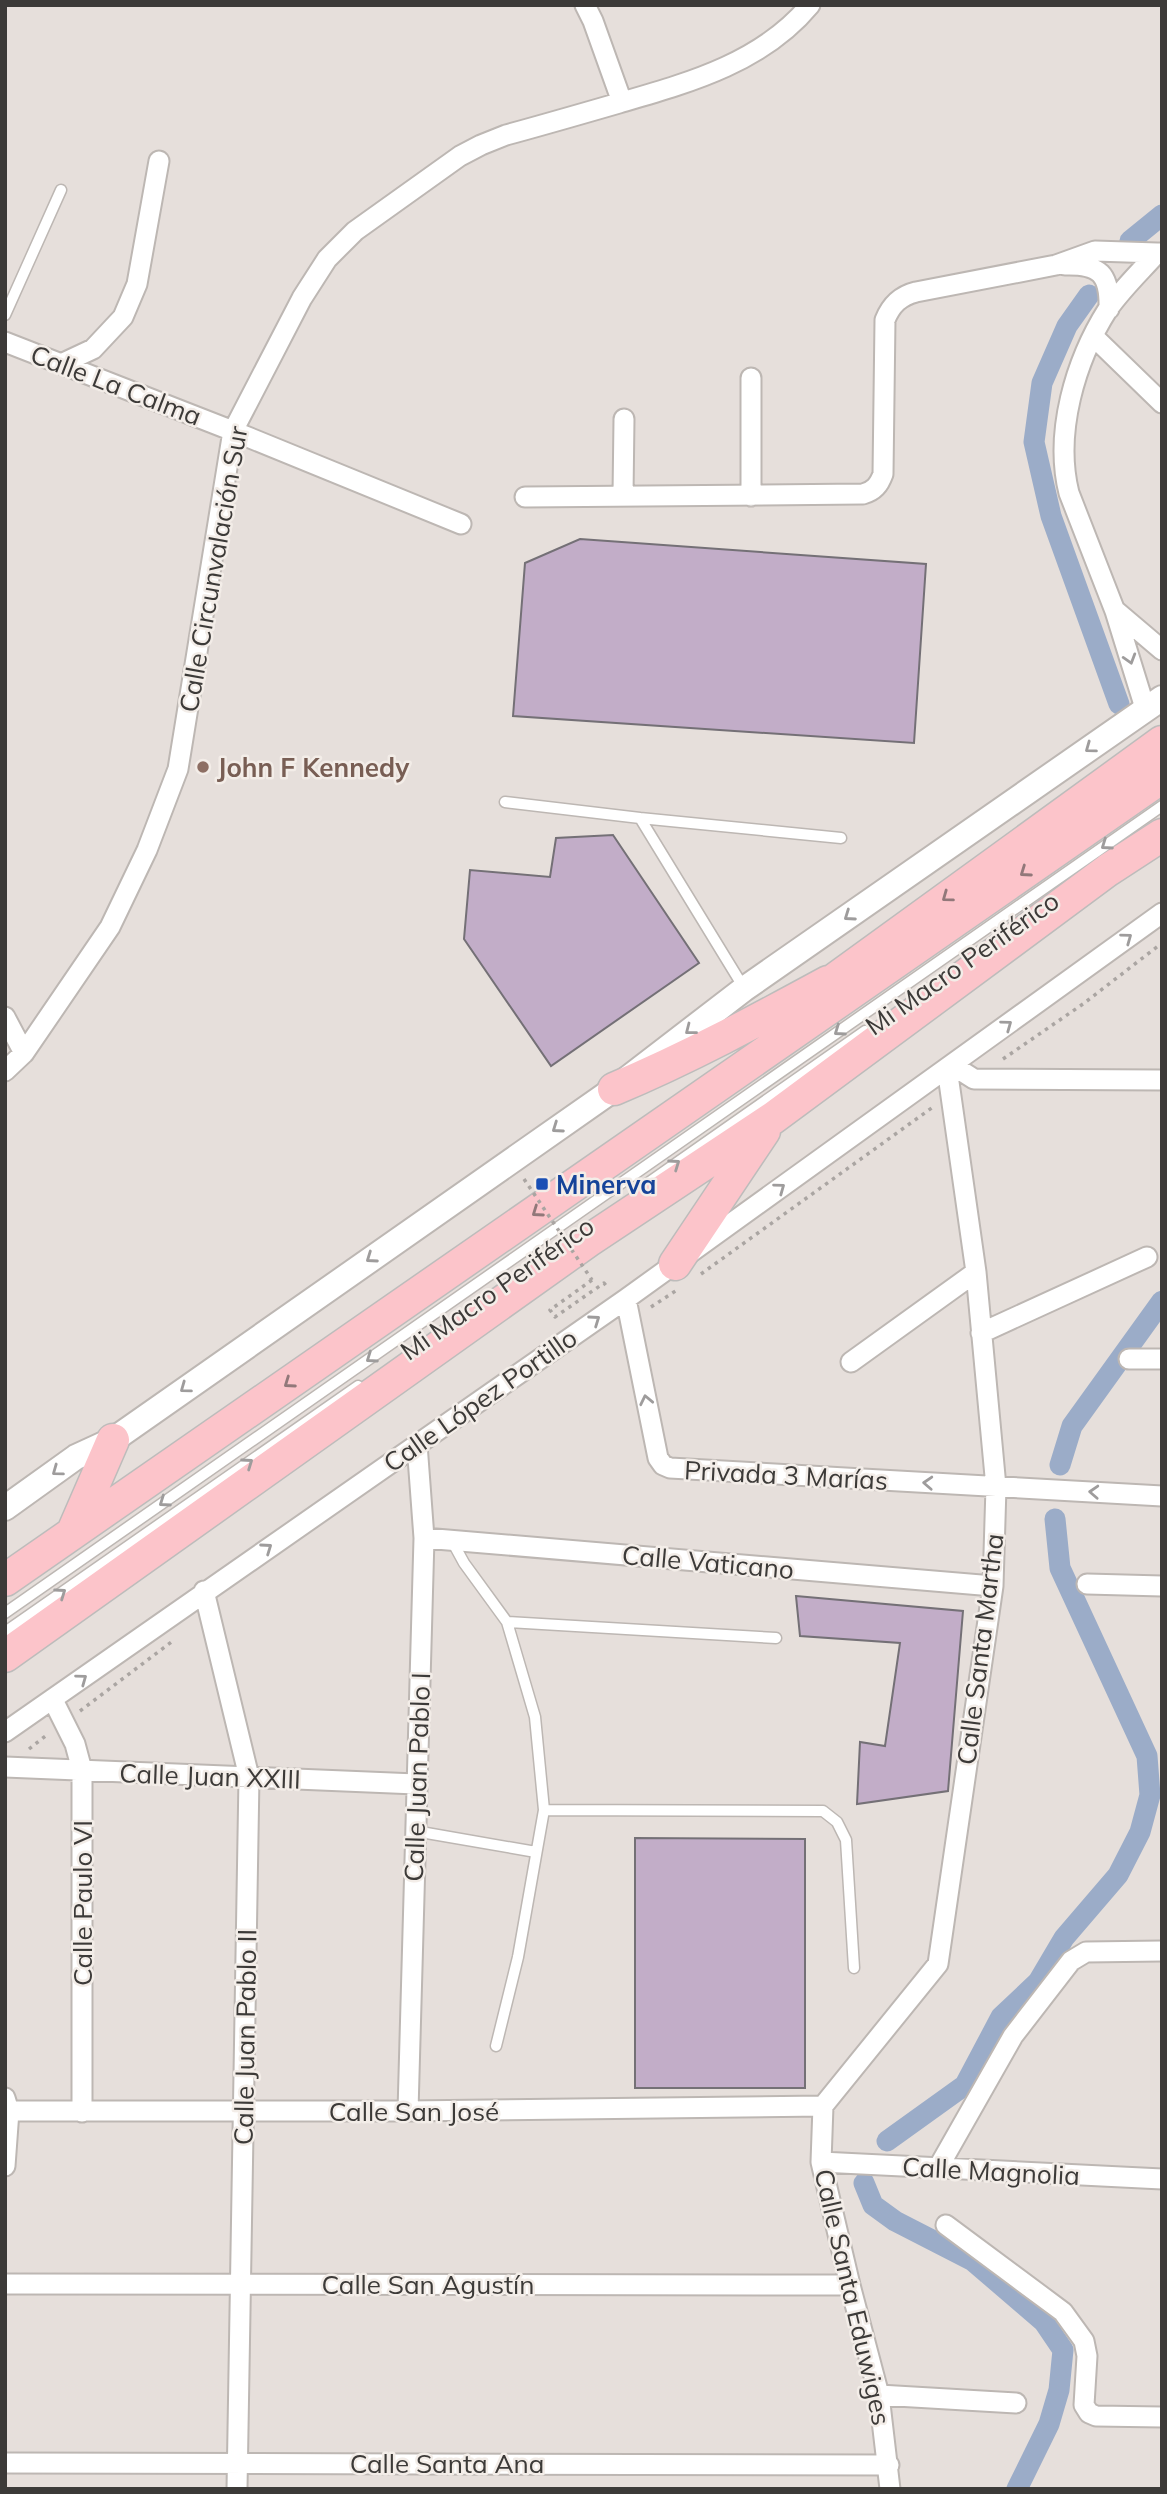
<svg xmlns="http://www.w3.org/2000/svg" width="1167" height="2494" font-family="Mulish,sans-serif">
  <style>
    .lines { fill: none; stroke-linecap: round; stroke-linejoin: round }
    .canal { stroke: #9bacc8; stroke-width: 21 }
    .building { fill: #c2adc8; stroke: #747076; stroke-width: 2 }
    .service-casing { stroke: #bdb7b3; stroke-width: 13 }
    .minor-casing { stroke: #bdb7b3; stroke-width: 23 }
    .tertiary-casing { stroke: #bdb7b3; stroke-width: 28 }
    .trunk-casing { stroke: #bdbcbb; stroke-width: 35 }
    .path { stroke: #aaa5a2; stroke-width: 3.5; stroke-dasharray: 3.5 5; stroke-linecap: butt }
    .service { stroke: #fff; stroke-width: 10 }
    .minor { stroke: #fff; stroke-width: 19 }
    .tertiary { stroke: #fff; stroke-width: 24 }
    .trunk { stroke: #fcc4ca; stroke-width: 32 }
    .path-bridge { stroke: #aaa5a2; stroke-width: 3.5; stroke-dasharray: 3.5 5; stroke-linecap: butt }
    .oneway { stroke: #9e9c9c }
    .oneway2 { stroke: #92787a }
    .education-dot { fill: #8d6e63; stroke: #f3ede8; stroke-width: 2.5 }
    .transit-dot { fill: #1a4fb4; stroke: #f3ede8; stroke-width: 2.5 }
    .labels { text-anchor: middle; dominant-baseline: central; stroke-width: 5; stroke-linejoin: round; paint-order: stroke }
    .street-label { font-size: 26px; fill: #3c3a38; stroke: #f3ede8 }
    .education-label { font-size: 26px; font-weight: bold; fill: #785e54; stroke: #f3ede8; text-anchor: start }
    .transit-label { font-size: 26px; font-weight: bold; fill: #164399; stroke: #f3ede8; text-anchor: start }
  </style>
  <rect width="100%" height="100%" fill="#e6dfdb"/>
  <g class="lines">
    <path class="canal" d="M1130 241 1162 215
      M1089 295 1067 326 1042 383 1034 442 1051 516 1119 704
      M1060 1465 1072 1426 1162 1301
      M887 2141 965 2085 1001 2017 1038 1982 1064 1938 1118 1875 1140 1832 1150 1795 1147 1756 1060 1568 1055 1519
      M864 2183 873 2205 895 2221 973 2261 1044 2322 1063 2350 1059 2390 1049 2424 1017 2489"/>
  </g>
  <path class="building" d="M580 539 926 564 914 743 513 716 525 563Z
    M613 835 699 963 551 1066 464 939 470 870 550 877 556 838Z
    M796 1596 963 1611 948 1791 857 1804 860 1742 885 1746 900 1643 800 1636Z
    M635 1838 805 1839V2088H635Z"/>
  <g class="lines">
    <g class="service-casing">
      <path id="service" d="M5 315 61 190
        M505 802 640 818 744 988
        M640 818 841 838
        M648 1183 865 1031
        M452 1541 464 1563 507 1622 535 1717 544 1810 518 1957 496 2046
        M5 1613 1162 806
        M507 1622 776 1638
        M5 1632 358 1386
        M544 1810 823 1811 837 1822 846 1840 854 1968
        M415 1831 536 1852"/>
    </g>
    <g class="minor-casing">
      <path id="minor" d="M585 5 593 21 622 102
        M1065 265C1100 264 1110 274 1109 309
        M1094 337 1162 403
        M5 342 233 431 461 524
        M61 364 93 349 123 317 137 284 159 161
        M751 378V496
        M623 495 624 419
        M525 497 863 494C874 491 879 485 883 474L885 320C891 305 900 296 916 292L1056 265 1095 251 1157 253
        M1116 611 1162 650
        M1145 708 1115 611 1069 493C1054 433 1075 361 1108 309 1122 289 1141 271 1157 253H1162
        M5 1017 24 1053
        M952 1065 974 1079 1162 1080
        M5 1071 24 1053 110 927 147 850 178 769 233 431 302 298 327 259 355 231 460 156 481 145 506 135C543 125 581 114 619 103 688 83 762 63 810 5
        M626 1299 658 1458 663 1465 670 1468 1162 1496
        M981 1333 1147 1257
        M1129 1359H1162
        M851 1362 976 1272
        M424 1538 993 1586
        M1087 1584 1162 1586
        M204 1591 249 1777 237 2489
        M53 1700 75 1744 82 1770V2112
        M5 1732 626 1299 1162 913
        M5 1767 416 1784
        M5 2098 9 2111 5 2166
        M823 2106 938 1964 993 1586 996 1487 976 1272 947 1068
        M823 2106 821 2162 850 2285 879 2395 890 2489
        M5 2111H408L823 2106
        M408 2111 424 1538 417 1444
        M821 2162 1162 2179
        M938 2168 1013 2036 1071 1961 1086 1952 1162 1951
        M946 2225 1063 2312 1084 2341 1087 2356 1084 2405 1089 2413 1096 2416 1162 2417
        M5 2284 850 2285
        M879 2395 1016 2403
        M5 2463 889 2465"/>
    </g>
    <g class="tertiary-casing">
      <path id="tertiary" d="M5 1508 76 1457 113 1440 614 1089 744 989 1162 698"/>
    </g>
    <g class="trunk-casing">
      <path id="trunk" d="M812 996 1162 742
        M614 1089C688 1058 758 1020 828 982
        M675 1264 764 1131
        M73 1532 113 1440
        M5 1580 1162 777
        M5 1656 588 1241 773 1118 1108 870 1162 835"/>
    </g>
    <path class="path" d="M1003 1059 1083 1004 1162 943
      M701 1274 933 1107
      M592 1280 550 1310 555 1317 604 1283 608 1288
      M651 1307 677 1290
      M80 1711 174 1640
      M29 1749 48 1734"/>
    <use href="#service" class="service"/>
    <use href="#minor" class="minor"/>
    <use href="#tertiary" class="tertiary"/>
    <use href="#trunk" class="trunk"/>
    <path class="path-bridge" d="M524 1179 592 1280"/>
  </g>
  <defs><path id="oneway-chevron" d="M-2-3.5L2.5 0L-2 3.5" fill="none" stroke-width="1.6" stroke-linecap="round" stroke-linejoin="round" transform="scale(1.75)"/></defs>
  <g class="oneway">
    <use href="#oneway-chevron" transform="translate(1130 659) rotate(73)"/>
    <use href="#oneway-chevron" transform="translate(1090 748) rotate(144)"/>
    <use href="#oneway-chevron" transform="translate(1106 845) rotate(145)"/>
    <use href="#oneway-chevron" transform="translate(849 916) rotate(145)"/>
    <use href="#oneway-chevron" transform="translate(1127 938) rotate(-36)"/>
    <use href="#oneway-chevron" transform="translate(1007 1025) rotate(-36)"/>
    <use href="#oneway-chevron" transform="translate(690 1030) rotate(142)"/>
    <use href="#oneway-chevron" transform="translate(839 1031) rotate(145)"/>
    <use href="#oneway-chevron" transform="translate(557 1128) rotate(145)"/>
    <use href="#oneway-chevron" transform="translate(675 1164) rotate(-35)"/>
    <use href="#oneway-chevron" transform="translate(780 1188) rotate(-36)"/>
    <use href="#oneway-chevron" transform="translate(371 1258) rotate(145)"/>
    <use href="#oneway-chevron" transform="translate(595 1320) rotate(-35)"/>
    <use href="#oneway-chevron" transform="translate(371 1358) rotate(145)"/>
    <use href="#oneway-chevron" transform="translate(185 1388) rotate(144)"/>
    <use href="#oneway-chevron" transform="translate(646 1400) rotate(-102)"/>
    <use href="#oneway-chevron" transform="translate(248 1463) rotate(-35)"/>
    <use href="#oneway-chevron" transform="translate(57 1471) rotate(144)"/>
    <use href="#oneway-chevron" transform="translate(928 1483) rotate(-177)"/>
    <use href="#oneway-chevron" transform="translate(1094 1492) rotate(-177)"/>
    <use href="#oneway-chevron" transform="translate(164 1502) rotate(145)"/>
    <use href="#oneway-chevron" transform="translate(267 1548) rotate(-35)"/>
    <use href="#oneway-chevron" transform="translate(61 1593) rotate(-35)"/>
    <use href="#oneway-chevron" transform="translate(82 1679) rotate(-36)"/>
  </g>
  <g class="oneway2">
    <use href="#oneway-chevron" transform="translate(1025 872) rotate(145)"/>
    <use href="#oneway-chevron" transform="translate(947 897) rotate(144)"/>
    <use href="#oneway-chevron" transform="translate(537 1212) rotate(145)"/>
    <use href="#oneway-chevron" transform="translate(289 1383) rotate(145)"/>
  </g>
  <circle class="education-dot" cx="203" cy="767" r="7"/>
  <rect class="transit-dot" x="535" y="1177" width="14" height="14" rx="3.5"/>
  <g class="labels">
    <g class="street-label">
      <text transform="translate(116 385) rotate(21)">Calle La Calma</text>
      <text transform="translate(213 569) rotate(-80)">Calle Circunvalación Sur</text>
      <text transform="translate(962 963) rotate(-35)">Mi Macro Periférico</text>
      <text transform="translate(497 1288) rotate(-35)">Mi Macro Periférico</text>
      <text transform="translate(480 1400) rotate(-35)">Calle López Portillo</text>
      <text transform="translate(786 1475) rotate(3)">Privada 3 Marías</text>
      <text transform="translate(708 1562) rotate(5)">Calle Vaticano</text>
      <text transform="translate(980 1649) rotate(-83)">Calle Santa Martha</text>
      <text transform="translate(210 1776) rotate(2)">Calle Juan XXIII</text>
      <text transform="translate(417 1777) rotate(-88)">Calle Juan Pablo I</text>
      <text transform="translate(82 1903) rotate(-90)">Calle Paulo VI</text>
      <text transform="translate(245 2037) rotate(-89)">Calle Juan Pablo II</text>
      <text x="414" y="2111">Calle San José</text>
      <text transform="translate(991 2171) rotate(3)">Calle Magnolia</text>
      <text x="428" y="2284">Calle San Agustín</text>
      <text transform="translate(853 2297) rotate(77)">Calle Santa Eduwiges</text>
      <text x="447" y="2463">Calle Santa Ana</text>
    </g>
    <g class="education-label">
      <text x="217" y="767">John F Kennedy</text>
    </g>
    <g class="transit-label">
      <text x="556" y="1184">Minerva</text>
    </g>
  </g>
  <rect width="1167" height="2494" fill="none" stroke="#3c3a38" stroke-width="14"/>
</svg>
